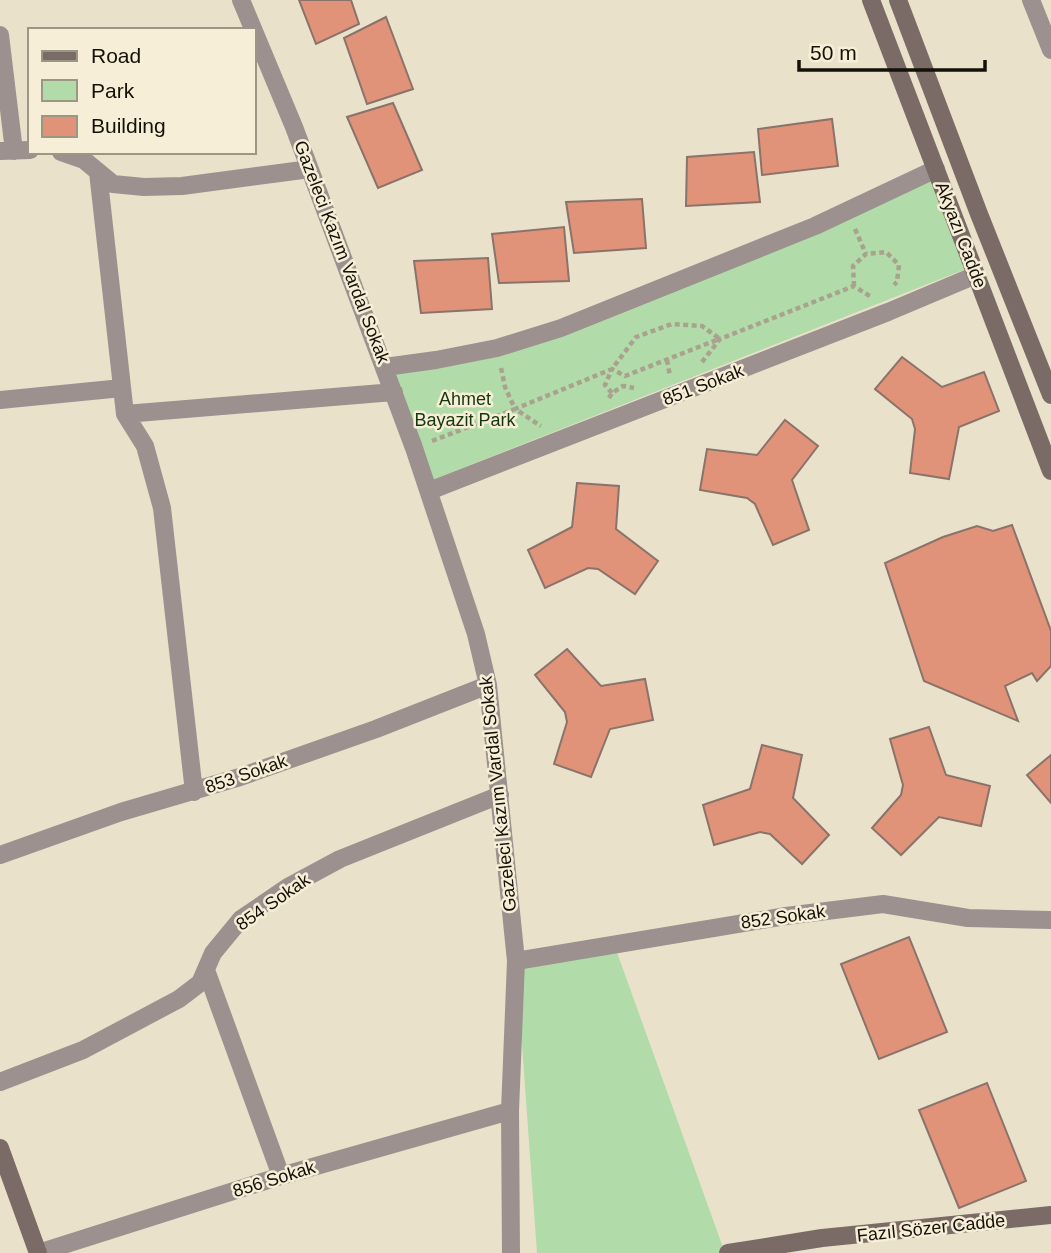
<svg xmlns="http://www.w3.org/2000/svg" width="1051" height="1253" font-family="Helvetica,sans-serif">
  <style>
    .green { fill: #b1dba8 }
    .building { fill: #e09378; stroke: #8a736b; stroke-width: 2 }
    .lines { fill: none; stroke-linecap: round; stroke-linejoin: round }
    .path { stroke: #a9a28f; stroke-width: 4.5; stroke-dasharray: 5 3.5; stroke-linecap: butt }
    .street { stroke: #9c918e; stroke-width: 18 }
    .secondary { stroke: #7b6b66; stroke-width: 18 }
    .labels { text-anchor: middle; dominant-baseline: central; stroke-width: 5; stroke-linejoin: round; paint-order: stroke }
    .street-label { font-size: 18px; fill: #141109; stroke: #f7eed7 }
    .park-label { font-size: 18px; fill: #16380e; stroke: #f7eed7 }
  </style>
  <rect width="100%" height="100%" fill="#eae1ca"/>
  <path class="green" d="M939 173 976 265 427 482 385 367 497 348Z
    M614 944 725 1253H537L516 961Z"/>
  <path class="building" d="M299 0H351L359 24 316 44Z
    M386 17 413 89 367 104 344 38Z
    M393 103 422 170 378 188 347 117Z
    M832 119 838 166 762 175 758 129Z
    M754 152 760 202 686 206 687 157Z
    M642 199 646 248 574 253 566 202Z
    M564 227 569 281 499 283 492 234Z
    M488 258 492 309 421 313 414 261Z
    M902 357 942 387 984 372 999 411 959 427 949 479 910 473 915 429 912 419 875 389Z
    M785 420 818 446 792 480 809 530 773 545 755 504 747 498 700 490 707 449 757 455Z
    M577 483 619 486 616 529 658 561 635 594 598 569 588 568 545 588 528 550 572 527Z
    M1012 525 1051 631V666L1037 681 1032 673 1005 686 1018 721 924 681 885 563 943 537 977 526 993 531Z
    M567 649 601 686 645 679 653 720 610 729 591 777 554 764 567 722 565 712 535 675Z
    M929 727 946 775 990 786 981 826 939 817 901 855 872 828 901 795 903 785 890 739Z
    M762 745 802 755 793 798 829 835 802 864 770 834 760 832 714 845 703 805 750 789Z
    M1051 755V803L1027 775Z
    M909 937 947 1032 879 1059 841 964Z
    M987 1083 1026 1181 959 1208 919 1110Z"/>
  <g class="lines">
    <path class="path" d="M855 229 866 254
      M854 286 853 266 866 254 886 252 899 265 897 282 894 285
      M667 360 670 376
      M702 362 720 339 854 286 871 297
      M501 368 505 387 515 409 612 369 636 337 672 324 702 326 720 339
      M612 393 605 385 612 369 625 376 719 339
      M609 398 612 393 623 386 634 388
      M432 441 515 409 541 426"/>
    <path class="street" d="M241 0 294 127 414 448 476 634 488 685 516 961 510 1111 511 1253
      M1031 0 1051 50
      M0 35 14 151
      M0 151 30 150
      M61 152 84 160 113 184 144 187 182 186 310 169
      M98 172 125 414 145 446 162 508 194 792
      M385 367 436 360 497 348 561 328 815 226 936 169
      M0 400 122 388
      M125 414 394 392
      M429 491 888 312 976 275
      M0 855 121 812 240 777 376 729 488 685
      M516 961 786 916 883 904 968 918 1051 920
      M206 970 281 1176
      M0 1082 83 1050 179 999 200 983 213 953 241 919 288 887 340 859 500 795
      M38 1253 281 1176 510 1111"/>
    <path class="secondary" d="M871 0 1051 471
      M898 0 979 214 1051 395
      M0 1148 38 1253
      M728 1253 822 1238 1051 1215"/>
  </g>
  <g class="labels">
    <g class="street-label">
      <text transform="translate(961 235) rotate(69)">Akyazı Cadde</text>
      <text transform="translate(342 252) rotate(69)">Gazeleci Kazım Vardal Sokak</text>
      <text transform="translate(703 385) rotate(-21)">851 Sokak</text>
      <text transform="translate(246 774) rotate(-19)">853 Sokak</text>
      <text transform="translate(498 794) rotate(-96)">Gazeleci Kazım Vardal Sokak</text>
      <text transform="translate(273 902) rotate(-35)">854 Sokak</text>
      <text transform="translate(783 917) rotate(-8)">852 Sokak</text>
      <text transform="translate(274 1179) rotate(-17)">856 Sokak</text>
      <text transform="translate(931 1228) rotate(-6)">Fazıl Sözer Cadde</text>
    </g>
    <g class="park-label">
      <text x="465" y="399">Ahmet<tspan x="465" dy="21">Bayazit Park</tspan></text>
    </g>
  </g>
  <rect x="28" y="28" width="228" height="126" fill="#f7eed7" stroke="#9c9685" stroke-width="2"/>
  <rect x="42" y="51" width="35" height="10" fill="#7b6b66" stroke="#9c9685" stroke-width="2"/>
  <text x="91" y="63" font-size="21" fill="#141109">Road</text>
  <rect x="42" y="80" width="35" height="21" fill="#b1dba8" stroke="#9c9685" stroke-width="2"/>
  <text x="91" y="98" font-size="21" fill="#141109">Park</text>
  <rect x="42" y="116" width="35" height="21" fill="#e09378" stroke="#9c9685" stroke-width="2"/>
  <text x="91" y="133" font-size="21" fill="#141109">Building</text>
  <path d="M799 60v10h186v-10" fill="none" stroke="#141109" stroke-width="3.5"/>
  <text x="810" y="60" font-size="21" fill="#141109" stroke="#f7eed7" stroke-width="5" paint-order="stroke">50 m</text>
</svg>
